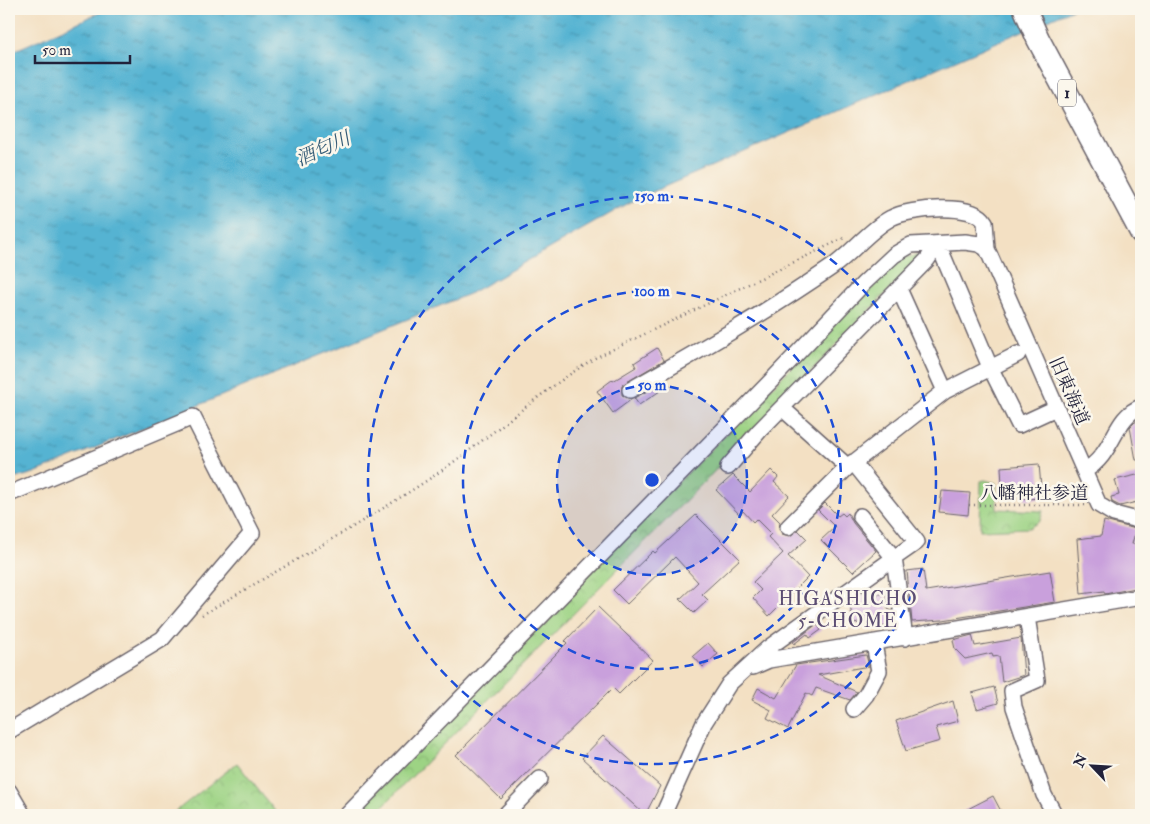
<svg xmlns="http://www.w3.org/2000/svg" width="1150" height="824" font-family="'IM FELL Double Pica','Noto Serif JP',serif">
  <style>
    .park { fill: url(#park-crowns); stroke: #607a60 }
    .water { fill: url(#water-ripples); stroke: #3b6a86 }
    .building { fill: #c9a0dc }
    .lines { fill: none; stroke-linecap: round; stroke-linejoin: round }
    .minor-casing { stroke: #6b646b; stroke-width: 18 }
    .highway-casing { stroke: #6b646b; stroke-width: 25 }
    .path { stroke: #6b646b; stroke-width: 2.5; stroke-dasharray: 1 4; stroke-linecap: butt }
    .minor { stroke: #fff; stroke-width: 15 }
    .highway { stroke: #fff; stroke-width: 22 }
    .ring { fill: none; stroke: #1d4ed8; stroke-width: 2.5; stroke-dasharray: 9 6 }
    .labels { text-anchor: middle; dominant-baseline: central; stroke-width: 5; stroke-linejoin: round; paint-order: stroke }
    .shield { fill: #fbf7ec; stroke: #636270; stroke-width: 1 }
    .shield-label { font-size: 16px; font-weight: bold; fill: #22223b }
    .street-label { font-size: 18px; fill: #22223b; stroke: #fbf7ec }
    .water-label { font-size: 19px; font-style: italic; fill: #365c77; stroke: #fbf7ec }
    .neighbourhood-label { font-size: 19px; letter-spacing: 1px; fill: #5c4e73; stroke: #fbf7ec }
    .centre { fill: #1d4ed8; stroke: #fbf7ec; stroke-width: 2.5 }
    .ring-label { font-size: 15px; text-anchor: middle; font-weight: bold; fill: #1d4ed8; stroke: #fbf7ec; stroke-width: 5; stroke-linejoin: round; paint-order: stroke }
  </style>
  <defs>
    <pattern id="park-crowns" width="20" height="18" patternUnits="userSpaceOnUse" patternTransform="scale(1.25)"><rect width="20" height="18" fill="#9dd384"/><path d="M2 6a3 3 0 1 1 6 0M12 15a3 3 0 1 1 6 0" fill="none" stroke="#87b573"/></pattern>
    <pattern id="water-ripples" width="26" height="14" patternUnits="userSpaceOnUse" patternTransform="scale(1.25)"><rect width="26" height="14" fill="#54b3d2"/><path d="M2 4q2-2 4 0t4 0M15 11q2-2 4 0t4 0" fill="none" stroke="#4591ac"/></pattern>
  </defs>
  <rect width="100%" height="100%" fill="#fbf7ec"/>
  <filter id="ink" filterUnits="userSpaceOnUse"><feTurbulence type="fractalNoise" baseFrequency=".02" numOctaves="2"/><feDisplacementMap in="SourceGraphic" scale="10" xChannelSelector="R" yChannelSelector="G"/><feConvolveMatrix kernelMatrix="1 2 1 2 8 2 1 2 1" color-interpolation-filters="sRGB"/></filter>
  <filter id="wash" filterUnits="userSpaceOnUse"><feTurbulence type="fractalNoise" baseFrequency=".0096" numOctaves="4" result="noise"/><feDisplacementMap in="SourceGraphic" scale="20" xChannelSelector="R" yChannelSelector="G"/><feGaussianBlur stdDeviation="1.12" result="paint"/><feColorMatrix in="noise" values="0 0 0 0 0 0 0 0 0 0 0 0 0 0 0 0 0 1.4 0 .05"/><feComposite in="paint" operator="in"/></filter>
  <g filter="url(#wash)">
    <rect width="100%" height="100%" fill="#f3e0c3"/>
    <path class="park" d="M923 255 703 483 374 815H351L899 258Z
      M985 480 996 483 997 509 1043 511 1040 521 1029 528 980 530 981 481Z
      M237 763 278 815H171Z"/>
    <path class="water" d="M108 9H1073L634 200 471 293 34 473 9 480V53Z"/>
    <g id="blocks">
      <path class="building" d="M657 348 664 360 622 385V395L632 399 613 413 597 391 612 380 613 381 636 367 634 363Z
        M657 386 660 391 639 405 634 398Z
        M1141 421V460H1136L1130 427 1135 422Z
        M1039 464 1042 498 1025 499 1024 483 1002 485 1001 467Z
        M771 470 778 477 774 482 789 496 772 514 780 522 779 529 782 534 790 536 798 530 807 539 788 556 808 577 769 616 753 598 761 590 753 582 783 553 768 537 771 534 756 519 753 522 743 511 740 515 716 490 733 475 750 492Z
        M1141 474V501L1120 506 1112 502 1111 497 1119 495 1115 480Z
        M942 491 970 493 968 515 939 512Z
        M825 503 838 516 842 513 845 516 848 513 853 523 876 551 853 572 821 540 835 527 818 510Z
        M696 515 740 559 702 594 708 600 694 613 680 599 698 582 675 557 627 604 613 590 653 551 655 553Z
        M1104 521 1136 529 1132 544H1137L1141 587 1105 594 1104 591 1081 594 1077 539 1101 536Z
        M923 569 926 591 1050 571 1055 602 943 620 912 622 907 571Z
        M863 591 866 596 886 593 888 609 892 611 893 625 874 628 873 620 854 624 849 602Z
        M598 607 653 660 619 694 613 688 501 799 456 755 567 643 565 641Z
        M817 624 821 630 810 638 807 634 794 644 793 642Z
        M972 635 975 646 1021 638 1024 675 1002 682 999 656 993 657 992 653 965 659 955 649 953 640Z
        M708 643 718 654 703 667 693 656Z
        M866 655 869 666 818 675 857 692 850 700 816 688 812 696 806 693 788 729 767 718 771 710 752 700 758 688 776 698 796 665Z
        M994 687 998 703 977 709 972 693Z
        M953 701 958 721 936 727 940 741 906 751 896 721Z
        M603 736 660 786 645 815 582 758Z
        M993 796 1003 815H956Z"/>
    </g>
  </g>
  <g filter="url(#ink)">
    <use href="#blocks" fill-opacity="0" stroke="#6b646b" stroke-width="1"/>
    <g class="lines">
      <g class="minor-casing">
        <path id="minor" d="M938 244 990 367 1019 425 1056 408
          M899 289 945 391
          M630 390C699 351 767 312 832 267 852 253 870 229 891 218 909 208 974 202 985 222L987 249 1099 505 1114 514 1141 521
          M782 408 848 467
          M853 462 917 542 894 558 905 638
          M728 467 760 430 927 260 938 244
          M1084 471C1115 454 1113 417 1141 407
          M9 494 193 417 252 533 162 639 9 731
          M788 527 848 467 945 391 1018 354
          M1027 617 1037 680 1012 691 1014 707 1044 795 1055 815
          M753 667 769 660 1141 597
          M854 709 866 695 879 671 874 644
          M9 791 23 815
          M347 815 769 383 864 283 894 255 911 245 965 242 979 244 987 249
          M505 815 540 779
          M663 815 704 723 729 684 768 648 894 558 860 516"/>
      </g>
      <g class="highway-casing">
        <path id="highway" d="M1025 9 1038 39 1141 232"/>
      </g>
      <path class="path" d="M969 505H1085
        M202 615C274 572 349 531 420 485 481 446 533 396 595 358L844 238"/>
      <use href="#minor" class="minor"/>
      <use href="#highway" class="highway"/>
    </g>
  </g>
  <circle cx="652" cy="480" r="95" fill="#1d4ed8" fill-opacity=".12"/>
  <g class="ring">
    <circle cx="652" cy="480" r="95"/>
    <circle cx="652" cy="480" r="189"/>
    <circle cx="652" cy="480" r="284"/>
  </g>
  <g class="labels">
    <rect class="shield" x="1058" y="79.5" width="18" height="27" rx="4"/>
    <g class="shield-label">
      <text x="1067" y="93">1</text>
    </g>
    <g class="street-label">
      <text transform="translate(1069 391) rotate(66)">旧東海道</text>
      <text x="1034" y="493">八幡神社参道</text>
    </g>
    <g class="water-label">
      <text transform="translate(323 149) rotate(-24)">酒匂川</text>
    </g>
    <g class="neighbourhood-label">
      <text x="848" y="599">HIGASHICHO<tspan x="848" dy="22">5-CHOME</tspan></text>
    </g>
  </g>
  <circle cx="652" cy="480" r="8" class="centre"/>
  <g class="ring-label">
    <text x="652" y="201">150 m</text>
    <text x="652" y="296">100 m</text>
    <text x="652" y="390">50 m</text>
  </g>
  <rect width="1150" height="824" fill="none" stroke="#fbf7ec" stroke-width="30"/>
  <g transform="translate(1092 766) rotate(295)" stroke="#fbf7ec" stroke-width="4" paint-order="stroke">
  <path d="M0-4L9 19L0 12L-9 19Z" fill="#22223b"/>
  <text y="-8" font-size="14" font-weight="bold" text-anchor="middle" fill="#22223b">N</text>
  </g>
  <path d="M35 55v8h95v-8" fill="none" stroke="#22223b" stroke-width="2.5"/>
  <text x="42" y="55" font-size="15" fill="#22223b" stroke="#fbf7ec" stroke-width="4" paint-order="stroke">50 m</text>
</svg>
